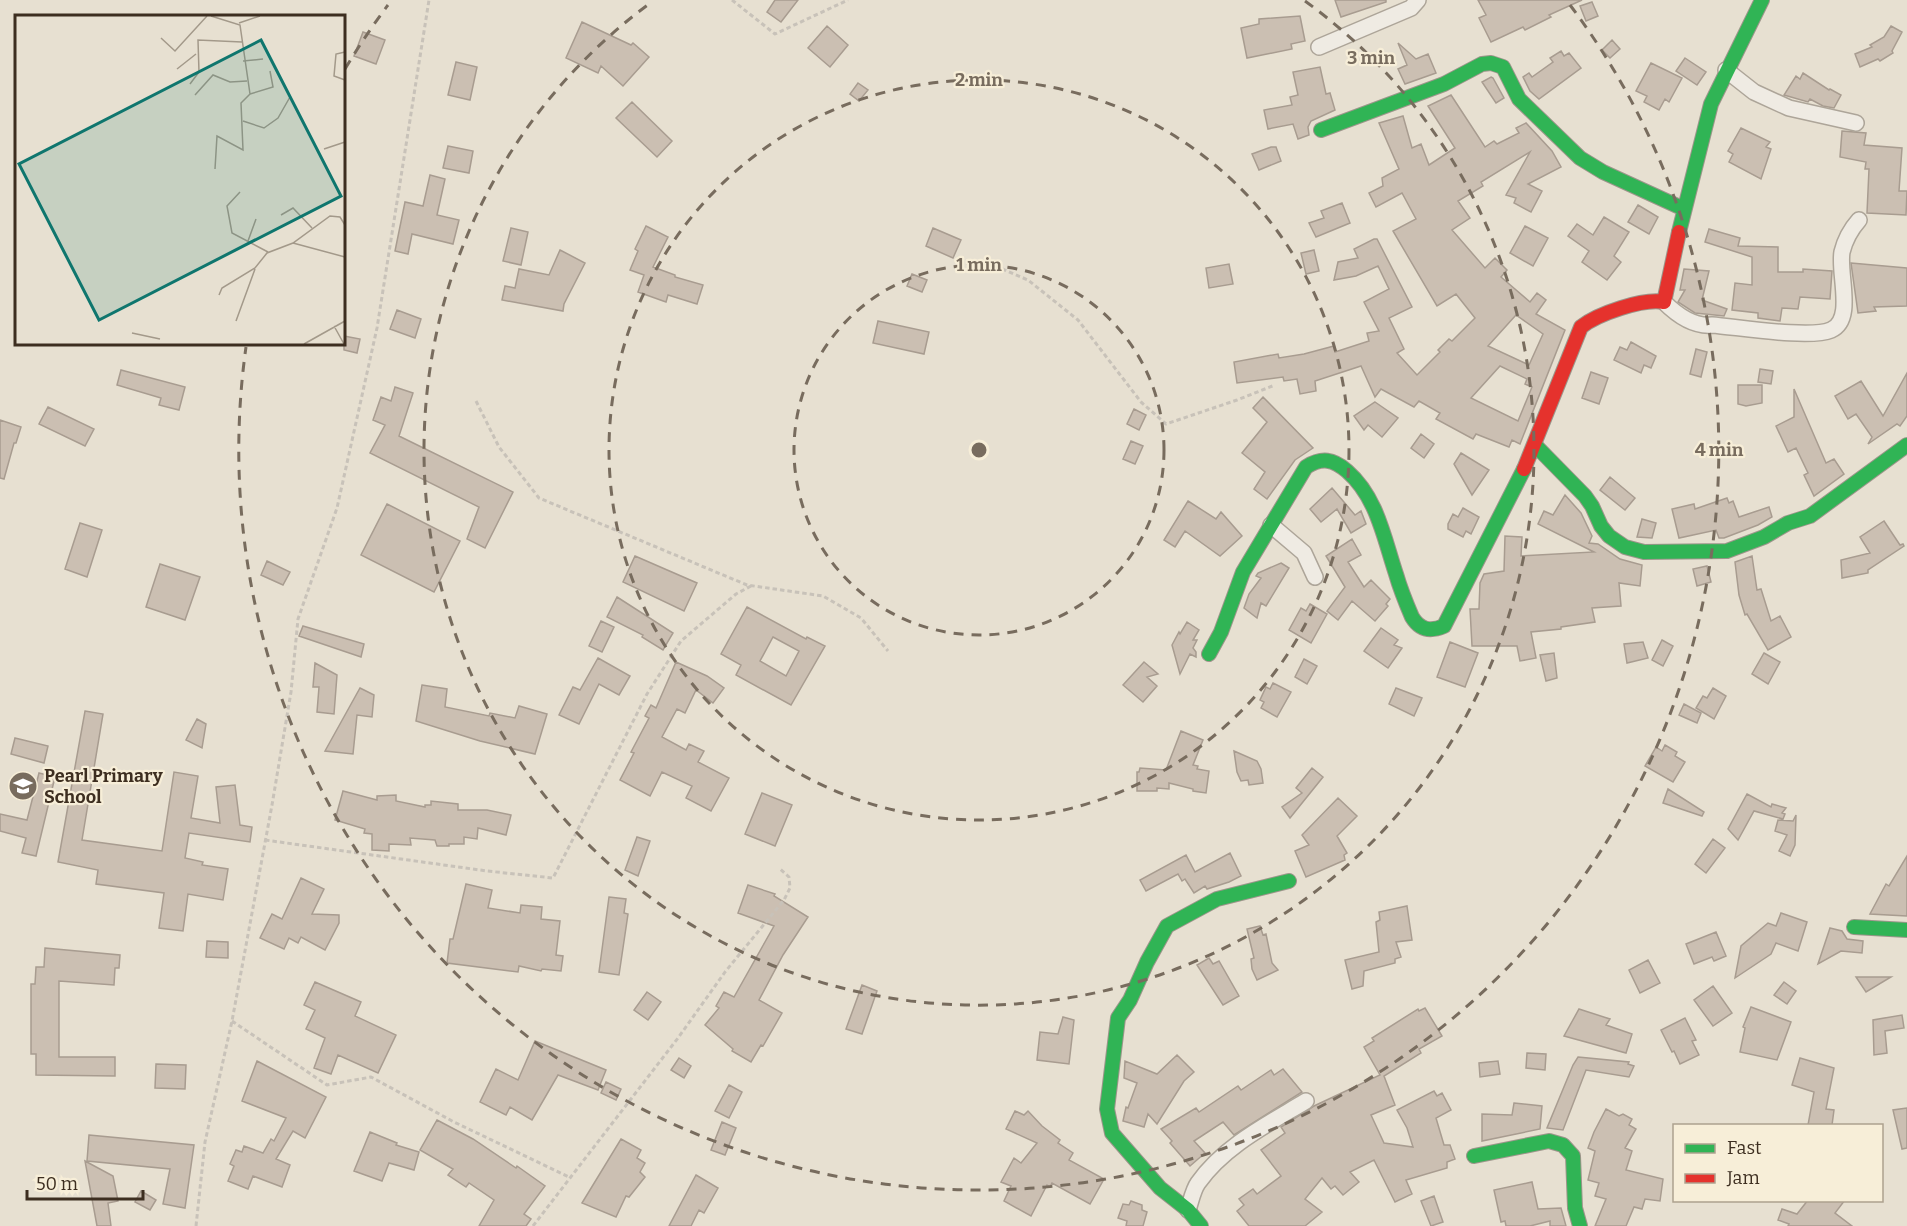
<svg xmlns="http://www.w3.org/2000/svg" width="1907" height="1226" font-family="Bitter,serif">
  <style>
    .building { fill: #cbbfb2; stroke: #a89c90; stroke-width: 1.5; fill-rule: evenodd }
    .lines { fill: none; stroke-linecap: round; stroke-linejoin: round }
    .street-casing { stroke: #ada599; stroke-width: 18 }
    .fast-casing { stroke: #9c958a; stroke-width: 16 }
    .jam-casing { stroke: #9c958a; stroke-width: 16 }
    .path { stroke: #c8c2b9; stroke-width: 3; stroke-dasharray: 4.5 3; stroke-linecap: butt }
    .street { stroke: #efebe3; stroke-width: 15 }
    .fast { stroke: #30b455; stroke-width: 14 }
    .jam { stroke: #e5322d; stroke-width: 14 }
    .ring { fill: none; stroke: #786c5e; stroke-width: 3; stroke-dasharray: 10 8 }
    .labels { text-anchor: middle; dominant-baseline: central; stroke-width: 4.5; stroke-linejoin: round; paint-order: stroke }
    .poi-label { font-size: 18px; font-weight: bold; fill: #3d2e20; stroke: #f7eed8; text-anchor: start }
    .inset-road { fill: none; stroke: #a3998a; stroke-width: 1.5 }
    .view { fill: #0f766e; fill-opacity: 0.15; stroke: #0f766e; stroke-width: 3 }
    .inset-edge { fill: none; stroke: #3d2e20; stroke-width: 3 }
    .centre { fill: #786c5e; stroke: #f7eed8; stroke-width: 3 }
    .ring-label { font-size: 18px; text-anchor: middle; font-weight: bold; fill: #786c5e; stroke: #f7eed8; stroke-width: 4.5; stroke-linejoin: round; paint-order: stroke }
  </style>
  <rect width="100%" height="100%" fill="#e7e0d1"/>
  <path class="building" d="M775 0H798L781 22 767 12Z
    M1335 0H1386V2L1341 17Z
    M1478 0H1582L1549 15 1551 17 1525 30 1523 27 1491 42 1479 18 1486 15Z
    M1592 2 1598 16 1586 21 1580 6Z
    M1300 16 1305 41 1291 44 1292 49 1247 58 1241 28 1259 24V19Z
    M582 22 631 45 633 43 649 57 623 86 601 66 598 73 566 58Z
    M827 26 848 45 830 67 808 48Z
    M1891 26 1902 32 1892 51 1893 53 1880 61 1878 59 1860 67 1855 54 1872 47 1870 45 1884 37Z
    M363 32 385 40 376 64 354 56Z
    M1612 40 1620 49 1610 58 1602 50Z
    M1398 43 1416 59 1428 54 1436 73 1405 84 1398 69 1407 65Z
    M1561 51 1564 56 1569 53 1581 68 1539 99 1530 91 1523 77 1529 73 1532 77 1553 62 1550 58Z
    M1685 58 1706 72 1697 85 1676 71Z
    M456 62 477 67 470 100 448 95Z
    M1651 63 1682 78 1669 102 1665 99 1659 110 1644 102 1647 96 1636 91Z
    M1320 67 1326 94 1330 93 1335 110 1311 121 1308 127 1309 135 1298 139 1293 124 1268 129 1264 110 1292 105 1290 97 1298 95 1293 72Z
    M1803 73 1829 90 1830 89 1841 95 1834 108 1823 106 1810 99 1808 102 1784 95 1796 76 1800 79Z
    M1491 77 1493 78 1504 98 1496 103 1482 82Z
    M858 83 868 90 859 101 850 94Z
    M1451 95 1485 147 1494 141 1497 144 1519 133 1516 128 1526 123 1552 151 1561 167 1528 184 1542 191 1531 212 1514 203 1516 198 1506 195 1530 152 1481 182 1483 186 1458 201 1470 218 1452 230 1485 268 1495 258 1507 270 1501 277 1530 302 1537 293 1546 300 1536 314 1565 330 1520 444 1512 440 1509 447 1476 434 1473 439 1436 419 1440 413 1419 401 1414 407 1381 389 1375 397 1361 366 1315 381 1316 391 1300 394 1297 379 1284 381 1283 377 1237 383 1234 362 1278 354 1279 358 1304 354 1334 346 1335 352 1369 341 1367 333 1379 331 1364 302 1389 289 1378 266 1356 276 1334 280 1338 262 1358 258 1354 249 1374 239H1377L1412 307 1389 318 1404 349 1397 353 1417 375 1440 352 1438 350 1449 339 1452 341 1475 318 1456 294 1437 306 1393 231 1416 219 1402 193 1376 207 1369 193 1383 186 1382 178 1399 169 1379 123 1403 116 1412 148 1421 144 1429 165 1455 148 1428 106ZM1516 315 1543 334 1529 365 1488 346ZM1500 366 1527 379 1525 384 1532 387 1518 421 1471 398Z
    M632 102 672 141 657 157 616 118Z
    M1741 128 1770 142 1766 147 1771 149 1761 179 1729 162 1733 154 1728 151Z
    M1842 131 1866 133 1864 145 1902 148 1899 191H1907L1906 215 1867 213 1869 169H1865L1866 162 1840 157Z
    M448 146 473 151 469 173 443 168Z
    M1271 147H1276L1281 161 1259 170 1252 154Z
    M430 175 445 179 437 215 459 220 453 244 412 234 408 254 395 251 405 202 423 206Z
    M1342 203 1350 223 1316 237 1309 223 1324 218 1321 211Z
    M1638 205 1658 217 1649 234 1628 222Z
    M1604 217 1629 232 1614 256 1621 262 1607 280 1582 262 1589 251 1568 236 1577 224 1593 235Z
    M646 226 668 237 653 267 675 275V277L703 285 697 304 668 295 666 302 638 292 644 275 630 270 638 251 635 249Z
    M1525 226 1548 238 1533 266 1510 253Z
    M511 228 528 232 521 265 503 261Z
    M933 228 961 240 953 258 926 246Z
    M1709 229 1740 238 1738 246 1778 247V272H1803V269L1832 271 1830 299 1800 297 1798 309 1782 308 1780 321 1758 318V313L1732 310 1735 283 1752 285V257L1705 242Z
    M560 250 585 263 564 304 563 311 502 300 505 286 515 288 519 269 549 275Z
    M1314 250 1319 271 1306 274 1301 253Z
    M1851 263 1907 268V306L1874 307 1876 311 1858 313Z
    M1229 264 1233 284 1209 288 1206 268Z
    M1684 269 1709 271 1702 300 1727 309 1724 316 1695 313 1678 302 1685 290H1680Z
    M912 274 927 280 922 292 907 286Z
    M397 310 421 319 415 338 390 329Z
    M878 321 929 332 924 354 873 343Z
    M344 336 360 339 357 353 344 350Z
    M1631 342 1656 356 1651 368 1644 365 1641 373 1614 360 1620 347 1627 350Z
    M1696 349 1707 352 1701 377 1690 374Z
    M1760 369 1773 371 1771 384 1758 382Z
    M121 370 185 387 179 410 159 405 161 398 117 385Z
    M1591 372 1608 378 1599 404 1582 398Z
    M1907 373V416L1900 426 1897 424 1868 444 1872 437 1856 414 1848 419 1835 396 1861 381 1883 416Z
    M1738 385H1762V403L1746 406 1738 404Z
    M395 387 413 393 399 436 513 492 485 548 467 539 479 507 370 453 385 425 373 420 381 397 391 401Z
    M1794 389 1826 463 1834 459 1844 474 1814 496 1804 475 1808 473 1796 448 1788 452 1776 426 1794 417Z
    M1263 397 1313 448 1295 460 1267 499 1254 489 1265 472 1242 453 1267 422 1253 408Z
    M1375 402 1398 418 1382 437 1368 425 1364 430 1354 416Z
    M48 407 94 429 85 446 39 424Z
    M1134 409 1146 415 1139 430 1127 424Z
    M0 420 21 427 16 443H14L4 479 0 478Z
    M1421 434 1434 444 1424 458 1411 448Z
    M1131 441 1143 446 1135 464 1123 459Z
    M1461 453 1489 470 1472 495 1454 464Z
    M1610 477 1635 498 1625 510 1600 490Z
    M1332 488 1355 515 1361 511 1366 524 1351 533 1337 509 1321 522 1310 509Z
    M1565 495 1581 513 1592 536 1589 543 1598 544 1620 559 1642 565 1640 586 1619 583 1621 606 1592 608 1595 622 1561 627V629L1531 632 1536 658 1520 661 1517 646H1472L1470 609H1479L1480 583 1484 574 1504 571 1505 536 1522 537 1521 556 1594 552 1538 524 1544 511 1553 515Z
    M1727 498 1729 503 1733 501 1739 517 1769 507 1772 517 1758 525 1724 538H1719L1716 530 1679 538 1672 509 1694 504 1695 509Z
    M1188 501 1216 519 1221 512 1242 536 1220 556 1185 531 1175 547 1164 540Z
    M387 504 460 541 434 592 361 555Z
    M1463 508 1479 517 1471 534 1466 531 1463 537 1448 529V524L1453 514 1458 517Z
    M1642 519 1656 523 1652 538 1637 537Z
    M1884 521 1900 545 1903 544 1904 546 1868 570V573L1842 578 1841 560 1870 553 1860 537Z
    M80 523 102 530 87 577 65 569Z
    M1352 539 1361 555 1348 562 1364 587 1371 580 1390 599 1386 604 1388 606 1375 621 1352 601 1338 620 1327 611 1345 587 1326 556Z
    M635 556 697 583 684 611 623 582Z
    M1752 556 1757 590 1761 589 1771 621 1780 616 1791 637 1768 650 1747 614 1745 615 1739 595 1735 562Z
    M267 561 290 572 283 585 261 575Z
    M1281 563 1289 568 1266 606 1261 603 1257 618 1244 608 1249 594 1261 578 1256 576 1258 573Z
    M160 564 200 577 185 620 146 607Z
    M1707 566 1711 582 1697 586 1693 569Z
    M617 597 673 633 663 650 642 637 643 635 607 617Z
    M1310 604 1327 614 1311 643 1289 630 1301 608 1306 611Z
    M747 607 806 639 807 637 825 646 791 705 736 675 741 665 721 654ZM773 637 799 651 786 676 760 661Z
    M601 621 614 627 602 652 589 646Z
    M1187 622 1199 630 1193 640H1197L1193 648 1196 652V657L1190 654 1180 674 1172 645 1179 632 1180 634Z
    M303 626 364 644 361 657 299 636Z
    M1381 628 1398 640 1394 645 1402 648 1388 668 1364 651Z
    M1662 640 1673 646 1663 666 1652 660Z
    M1450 642 1478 653 1465 687 1437 677Z
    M1643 642 1648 658 1627 663 1624 644Z
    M1554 653 1557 678 1546 681 1540 655Z
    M1764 653 1780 662 1768 684 1752 674Z
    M598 658 630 676 619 695 599 684 579 724 559 715 573 687 580 690Z
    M1304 659 1317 666 1307 684 1295 677Z
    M676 662 707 676 724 688 713 703 696 690 685 713 677 709 662 737 686 750 689 744 704 751 698 762 729 778 711 811 686 798 692 786 662 772 650 796 620 780 634 753 631 752 649 718 645 716 651 705 656 708Z
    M1144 662 1158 674 1147 677 1157 686 1143 702 1123 685Z
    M315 663 337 675 334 714 317 712 319 687H313Z
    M1273 683 1291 692 1277 717 1261 708 1264 702 1260 700 1266 687 1270 689Z
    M422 685 447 689 445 707 489 716 490 713 515 718 519 706 547 714 535 754 480 741 416 721Z
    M360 688 374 695 372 717 357 715 353 754 325 751Z
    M1396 688 1422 698 1414 716 1389 704Z
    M1713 688 1726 696 1714 719 1696 708 1703 696 1707 698Z
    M1684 704 1701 713 1697 723 1679 715Z
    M85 711 103 714 82 840 162 851 174 772 198 776 191 818 220 823 216 787 235 785 240 825 252 827 250 842 189 833 185 858 203 862 202 865 228 869 223 900 188 894 183 931 159 928 164 893 96 884 98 870 58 862Z
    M197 719 206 724 202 748 186 740Z
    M1181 731 1203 740 1193 765 1198 766 1197 769 1209 771 1206 793 1193 791V789L1169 783V789L1157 788V791H1137V772H1139L1140 768 1166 770Z
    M15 738 48 746 44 763 11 754Z
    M1665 745 1677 752 1675 756 1685 762 1673 782 1645 766 1656 747 1662 751Z
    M1234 751 1257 761 1261 769 1263 783 1249 785 1248 780 1241 781 1237 772Z
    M1312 768 1323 777 1290 818 1282 807 1302 793 1296 788Z
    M39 773 55 777 36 856 22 853 26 838 0 831V814L27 820Z
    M1668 789 1704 812 1702 816 1663 803Z
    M343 791 377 800V796L396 795V801L425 807V805H431V801L458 804V810H487L511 815 506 835 478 828 477 839 464 837V844H449V846H437L435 840 410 838 411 845 389 844V851L372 850V834L364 833 365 829 335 820Z
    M762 793 792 805 775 846 745 834Z
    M1747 794 1771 807 1772 804 1786 808 1782 813 1785 814 1783 819 1754 811 1738 840 1728 829Z
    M1338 798 1357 816 1337 836 1347 853 1344 855 1345 860 1306 877 1295 851 1309 845 1302 835Z
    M1796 815 1795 845 1790 856 1779 851 1787 835 1775 831 1778 820 1793 821Z
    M637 837 650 841 638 876 625 870Z
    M1713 839 1725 848 1706 873 1695 864Z
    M1230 853 1241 876 1229 882 1207 889 1205 886 1194 893 1185 879 1182 881 1178 874 1146 891 1140 880 1186 855 1195 872Z
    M1907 856V916L1870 914 1886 884 1889 886Z
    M301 878 324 889 312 914 339 915V923L325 950 301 937 298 943 289 938 284 949 260 938 272 914 282 919Z
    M466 884 492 890 488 908 520 913 521 905 542 907 541 919 560 921 556 955 563 956 561 971 542 969 541 971 519 966 518 972 447 963 450 939H453Z
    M748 885 775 894 774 896 808 917 783 955 759 1000 782 1013 763 1046 761 1045 751 1062 732 1051 733 1049 705 1025 719 1008 716 1006 724 992 734 997 774 926 738 913Z
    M609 897 626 899 624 913 628 914 619 975 599 972Z
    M1407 906 1412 940 1396 942 1401 957 1395 959V963L1364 971 1363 986 1352 989 1345 960 1379 952 1376 922 1380 920 1379 912Z
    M1781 913 1807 922 1798 951 1776 943 1771 954 1735 978 1741 946 1768 923 1776 926Z
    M1260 926 1263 935 1266 934 1272 963 1278 970 1257 980 1252 969 1251 959 1254 958 1247 929Z
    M1830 928 1842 931 1847 939 1863 941 1862 953 1841 951 1818 964Z
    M1716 932 1726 956 1714 961 1712 957 1694 964 1686 944Z
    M207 941 228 942V958L206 957Z
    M45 948 120 955 119 968H115L114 985 59 981V1057H115V1076L36 1075V1054H31V984H35L36 967H44Z
    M1209 958 1213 964 1219 961 1239 996 1223 1005 1197 965Z
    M1648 960 1660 983 1640 993 1629 970Z
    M1856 977H1891L1866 992Z
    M315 982 361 1002 355 1016 396 1035 378 1073 338 1055 331 1074 314 1068 325 1038 306 1029 315 1010 304 1005Z
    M1784 982 1796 991 1787 1004 1774 995Z
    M862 985 877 991 862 1034 846 1029Z
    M1713 986 1732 1013 1713 1026 1694 1000Z
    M647 992 661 1002 648 1020 634 1010Z
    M1751 1007 1791 1022 1777 1060 1740 1052 1745 1028 1743 1027Z
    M1425 1008 1442 1036 1419 1049 1421 1053 1384 1076 1395 1105 1371 1115 1384 1143 1413 1147 1407 1128 1397 1110 1434 1091 1437 1096 1442 1093 1451 1110 1436 1118 1444 1145H1450L1455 1159 1447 1162V1168L1406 1180 1412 1194 1395 1202 1374 1160 1350 1172 1359 1182 1343 1195 1335 1186 1331 1189 1322 1178 1305 1199 1322 1212 1305 1226H1249L1237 1211 1244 1205 1239 1199 1253 1189 1257 1194 1281 1176 1261 1150 1285 1133 1281 1127 1314 1106 1380 1075 1364 1047 1374 1041 1372 1038 1418 1009 1419 1011Z
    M1579 1009 1610 1019 1606 1025 1632 1034 1626 1053 1564 1036Z
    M1902 1015 1904 1028 1885 1031 1887 1053 1874 1055 1873 1020Z
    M1063 1017 1074 1020 1069 1064 1037 1060 1040 1032 1058 1034Z
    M1685 1018 1696 1040 1692 1041 1699 1055 1680 1064 1674 1051 1672 1052 1661 1030Z
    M535 1041 606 1070 598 1090 558 1075 532 1120 510 1107 506 1115 480 1102 496 1069 518 1080Z
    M1527 1053 1546 1054 1545 1070 1526 1068Z
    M1177 1055 1194 1072 1184 1081 1157 1124 1148 1114 1144 1127 1123 1121 1126 1107 1128 1108 1137 1083 1124 1078 1125 1061 1157 1074Z
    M1578 1057 1629 1062 1628 1064 1634 1066 1629 1077 1586 1070 1563 1130 1547 1128 1573 1065Z
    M679 1058 691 1066 684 1078 671 1070Z
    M1800 1058 1834 1068 1826 1109 1834 1110 1832 1125H1808L1814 1092 1792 1085Z
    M257 1061 326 1097 305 1138 293 1131 276 1159 290 1165 282 1187 253 1176 248 1189 228 1181 234 1166 230 1164 236 1150 242 1152 244 1146 263 1153 271 1139 274 1141 286 1118 242 1101Z
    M1498 1061 1500 1074 1480 1077 1479 1063Z
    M156 1064 186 1065 185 1089 155 1088Z
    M1283 1069 1302 1092 1234 1135 1223 1122 1194 1141 1205 1153 1190 1166 1170 1143 1172 1141 1161 1129 1196 1108 1199 1112 1238 1086 1241 1090 1271 1070 1274 1075Z
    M606 1082 621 1089 616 1100 601 1093Z
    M729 1085 742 1092 729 1118 715 1111Z
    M1514 1103 1542 1106 1540 1129 1482 1141V1114L1512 1115Z
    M1907 1108V1148L1902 1149 1893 1110Z
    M1606 1109 1619 1116 1623 1114 1632 1119 1629 1125 1636 1129 1625 1148 1632 1151 1626 1170 1663 1179 1660 1201 1645 1199 1642 1209 1634 1207 1626 1226H1595L1606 1199 1595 1196 1599 1183 1588 1180 1595 1151 1588 1148 1594 1132Z
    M1015 1111 1024 1115 1028 1111 1042 1126 1060 1140 1058 1143 1073 1153 1069 1160 1104 1179 1090 1204 1052 1183 1050 1187 1047 1185 1031 1216 1004 1201 1011 1186 1001 1182 1007 1171 1014 1158 1021 1163 1037 1143 1006 1129Z
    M437 1120 473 1139 516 1168 517 1166 545 1186 524 1214 531 1219 526 1226H479L494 1200 469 1183 466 1187 448 1175 453 1169 420 1150Z
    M722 1122 736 1128 725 1155 711 1150Z
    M370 1132 397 1143 396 1145 419 1152 414 1170 389 1163 382 1181 354 1171Z
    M89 1135 194 1145 185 1208 163 1204 170 1169 87 1161Z
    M621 1139 641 1150 637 1158 645 1163 640 1172 645 1177 629 1197 626 1196 616 1217 582 1203Z
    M85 1161 113 1176 118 1201 108 1203 111 1226H97Z
    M696 1175 718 1188 704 1213 699 1210 691 1226H669Z
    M1532 1182 1538 1209 1561 1208 1566 1226H1550V1221L1530 1226H1506L1505 1221 1501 1222 1494 1190Z
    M141 1191 156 1200 150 1210 135 1202Z
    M1434 1196 1443 1222 1431 1226 1421 1201Z
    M1808 1200H1845L1835 1213 1852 1226H1788L1789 1224 1778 1220 1782 1209 1797 1214Z
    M1131 1201 1142 1205V1210L1147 1212 1143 1226H1126L1127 1221 1118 1218 1123 1204 1129 1205Z"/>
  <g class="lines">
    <g class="street-casing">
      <path id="street" d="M1319 47 1411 8 1418 0
        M1726 70 1754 92 1789 108 1856 123
        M1664 302C1677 315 1693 327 1712 325 1738 327 1810 339 1831 330 1855 320 1838 273 1842 252 1845 240 1851 229 1859 220
        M1271 525 1304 553 1315 577
        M1188 1210C1191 1201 1193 1190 1198 1183 1224 1146 1268 1124 1306 1101"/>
    </g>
    <g class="fast-casing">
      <path id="fast" d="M1321 130 1444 84 1482 64 1491 63 1503 67 1519 99 1580 158 1603 172 1684 209
        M1679 232 1711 104 1762 0
        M1535 445 1585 496 1592 506 1601 526 1609 536 1625 547 1644 552 1727 551 1764 537 1788 523 1810 516 1907 445
        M1209 654 1221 632 1243 572 1306 467C1322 457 1333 459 1347 471 1377 497 1384 538 1396 574 1400 588 1406 603 1412 617 1420 630 1430 632 1444 626L1524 469
        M1854 927 1907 930
        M1474 1156 1549 1141 1563 1145 1573 1156 1575 1208 1580 1226
        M1201 1226 1188 1210 1160 1188 1112 1133 1107 1109 1118 1018 1130 1000 1147 962 1167 926 1217 899 1289 881"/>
    </g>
    <g class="jam-casing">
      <path id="jam" d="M1524 469 1581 327C1597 314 1643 298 1664 302L1679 232"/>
    </g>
    <path class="path" d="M732 0 775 34 848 0
      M966 263 986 262 1028 280 1078 320 1141 402 1166 424 1237 400 1275 385
      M476 401 499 447 539 498 747 585 823 596 861 618 888 651
      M265 840 487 871 553 878 647 694 681 641 736 594 751 586
      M232 1021 327 1085 371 1077 454 1122 569 1177
      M196 1226 205 1142 232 1021 272 805 291 692 298 619 337 508 377 328 429 0
      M533 1226 678 1038 725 972 784 900 790 888 789 877 779 868"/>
    <use href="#street" class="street"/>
    <use href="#fast" class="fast"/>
    <use href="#jam" class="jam"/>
  </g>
  <g class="ring">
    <circle cx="979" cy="450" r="185"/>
    <circle cx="979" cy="450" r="370"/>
    <path d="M1305 1A555 555 0 1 1 653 1"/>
    <path d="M345 69A740 740 0 0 1 388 5M1570 5A740 740 0 1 1 246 347"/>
  </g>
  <defs>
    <g id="school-disc" transform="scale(1.5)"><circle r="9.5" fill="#786c5e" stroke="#f7eed8"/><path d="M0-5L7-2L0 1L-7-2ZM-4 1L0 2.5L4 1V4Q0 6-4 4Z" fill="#fff"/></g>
  </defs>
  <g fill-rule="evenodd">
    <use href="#school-disc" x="23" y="786"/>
  </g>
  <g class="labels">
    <g class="poi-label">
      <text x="44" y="776">Pearl Primary<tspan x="44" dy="21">School</tspan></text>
    </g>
  </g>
  <g transform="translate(15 15)">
    <rect width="330" height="330" fill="#e7e0d1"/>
    <path class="inset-road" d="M196 1 225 10 235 79 226 88 228 135 202 121 200 154M224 8 245 1M146 23 160 36 192 1M330 37 321 39 319 61 330 65M228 46 248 44M162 54 181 39M175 69 184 57 183 25 227 27M235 79 258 72 255 56M180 80 198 60 215 67 232 66M228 106 249 113 263 103 275 82M309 134 330 127M225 177 212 191 217 218 253 237M266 200 278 193 297 213M233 226 241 204M278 228 330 242M204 280 207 273 240 253 252 238 278 228 315 201 325 202 330 210M221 306 240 254M319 311 329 329M117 318 145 324M289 329 330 306"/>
    <path class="view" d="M246 25 326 181 84 305 4 149Z"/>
    <rect width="330" height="330" class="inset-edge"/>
  </g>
  <circle cx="979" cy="450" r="9" class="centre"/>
  <g class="ring-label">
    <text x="1371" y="64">3 min</text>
    <text x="979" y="86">2 min</text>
    <text x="979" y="271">1 min</text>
    <text x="1719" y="456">4 min</text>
  </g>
  <rect x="1673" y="1124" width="210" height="78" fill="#f7eed8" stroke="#ada18e" stroke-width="1.5"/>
  <rect x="1685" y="1144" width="30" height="9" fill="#30b455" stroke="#ada18e" stroke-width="1.5"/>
  <text x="1727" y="1154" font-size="18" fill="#3d2e20">Fast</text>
  <rect x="1685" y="1174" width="30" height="9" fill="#e5322d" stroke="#ada18e" stroke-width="1.5"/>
  <text x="1727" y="1184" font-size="18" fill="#3d2e20">Jam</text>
  <path d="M27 1190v9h116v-9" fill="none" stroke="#3d2e20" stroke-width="3"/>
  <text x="36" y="1190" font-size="18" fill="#3d2e20" stroke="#f7eed8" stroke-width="4.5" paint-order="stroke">50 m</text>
</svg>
